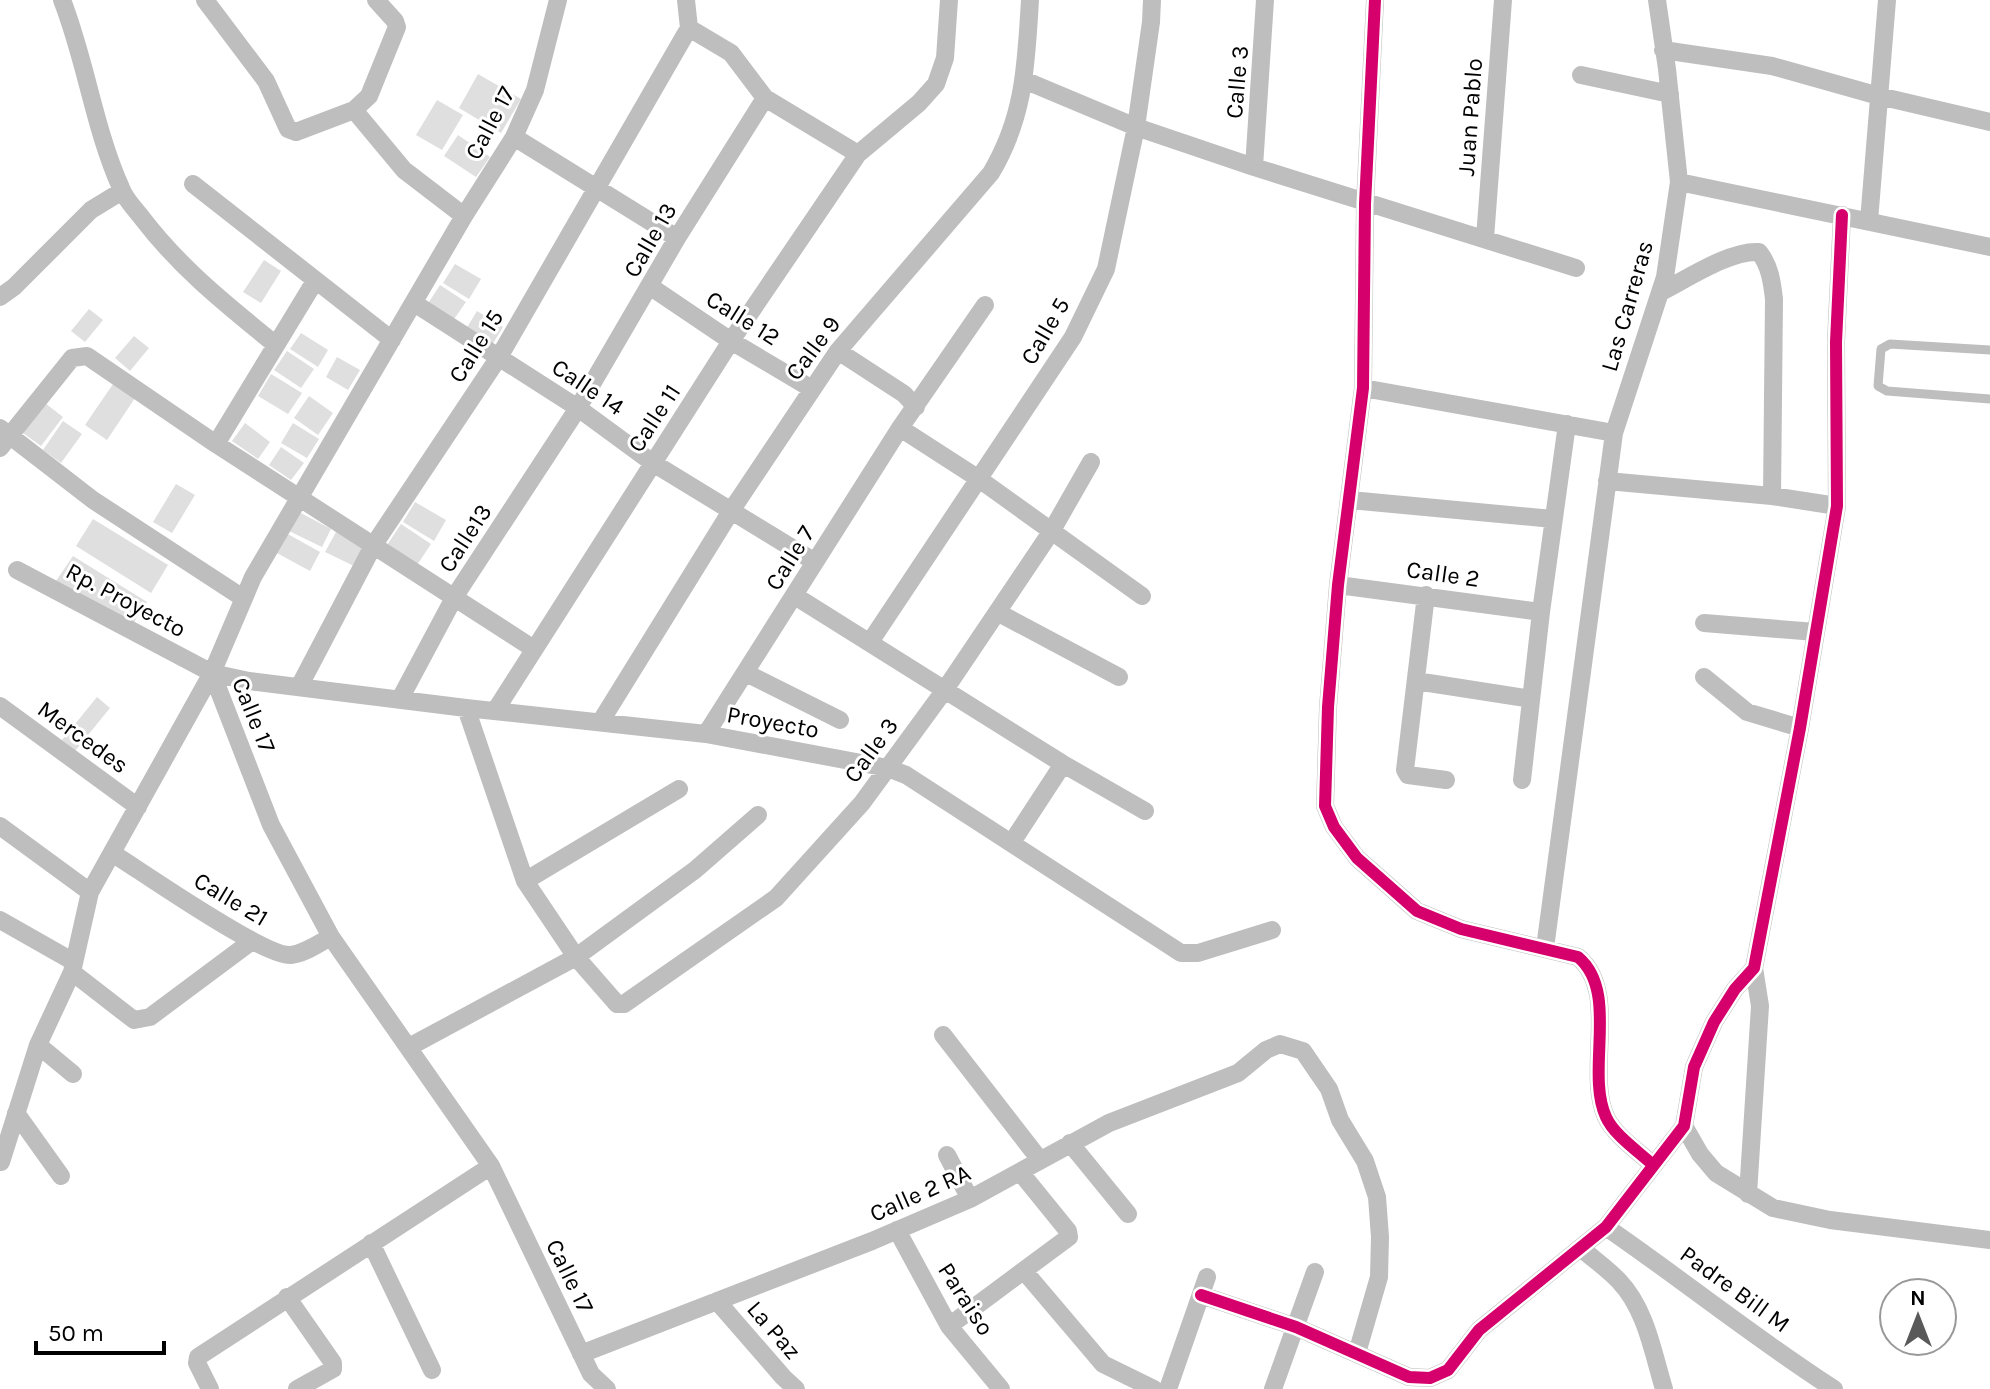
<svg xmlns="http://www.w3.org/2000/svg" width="1990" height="1389" font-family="Karla,sans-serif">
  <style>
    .building { fill: #dfdfdf }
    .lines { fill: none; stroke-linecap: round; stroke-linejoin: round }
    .lane { stroke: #bebebe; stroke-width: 9 }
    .street { stroke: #bebebe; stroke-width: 18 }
    .cycleway-casing { stroke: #fff; stroke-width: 17 }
    .cycleway { stroke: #d6006c; stroke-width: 12 }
    .labels { text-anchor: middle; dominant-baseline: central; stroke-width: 6; stroke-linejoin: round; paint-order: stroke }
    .street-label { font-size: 24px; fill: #000; stroke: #fff }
  </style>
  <rect width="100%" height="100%" fill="#fff"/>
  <path class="building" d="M478 74 521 99 501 133 459 108Z
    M437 100 463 115 442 150 416 135Z
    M458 135 490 157 476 177 444 156Z
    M264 260 281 271 261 303 243 292Z
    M455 264 481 279 469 299 443 283Z
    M440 285 466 302 452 322 427 305Z
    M89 309 103 320 85 342 71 331Z
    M477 311 503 327 492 345 466 329Z
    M301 333 328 350 318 367 290 349Z
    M134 336 149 348 130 371 115 358Z
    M287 351 314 369 301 388 274 370Z
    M337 357 360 370 348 390 326 377Z
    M271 374 302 393 288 414 258 396Z
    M113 384 135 398 107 440 85 425Z
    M309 396 333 413 318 435 294 418Z
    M45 403 63 417 41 446 23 433Z
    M63 421 82 434 61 463 43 450Z
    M245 423 270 442 258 459 232 441Z
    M293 423 319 439 307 458 281 443Z
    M281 447 304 463 291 480 269 465Z
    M176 484 195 495 172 533 153 522Z
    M415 502 446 520 434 541 403 522Z
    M299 512 331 529 322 547 289 531Z
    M93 519 168 565 151 593 76 546Z
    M401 524 431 544 417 565 387 545Z
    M336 532 364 547 354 566 325 552Z
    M286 533 320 552 310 571 275 552Z
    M73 556 147 602 130 628 56 581Z
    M97 697 110 708 75 751 62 740Z"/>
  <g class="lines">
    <path class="lane" d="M1990 350 1890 344 1881 349 1878 386 1887 391 1990 399"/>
    <path class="street" d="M62 0C86 61 94 128 121 188 125 199 135 209 142 218 181 269 227 305 276 345
      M205 0 266 81 288 129 296 132 354 110 369 96 397 27 395 21 376 0
      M686 0 689 28 731 53 765 98 858 154
      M1375 0 1365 204 1363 388 1338 585 1328 707 1325 806 1334 827 1357 858 1417 911 1461 929 1578 957C1620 992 1585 1071 1606 1117 1614 1135 1638 1151 1653 1165
      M1663 50 1772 66 1879 96 1990 122
      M1581 75 1670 94
      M1024 80 1136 127 1254 167 1576 268
      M354 110 404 170 464 216
      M514 137 677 238
      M1254 167 1265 0
      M1679 182 1990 247
      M193 184 392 340
      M1869 221 1887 0
      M1485 238 1503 0
      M651 287 731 341 812 389
      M1661 292C1687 279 1730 250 1759 252 1770 266 1772 282 1774 299L1772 496
      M0 297 14 287 91 210 122 191
      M414 303 578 408 653 463 815 562
      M838 351 904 394 916 407
      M1363 388 1614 433
      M0 428 93 500 243 598
      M900 428 979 479 1142 596
      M216 444 315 281
      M0 448 72 358 87 356 216 444 534 649
      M1607 481 1772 496 1837 506
      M1350 500 1553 519
      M17 570 212 673 249 681 466 708 706 734 888 768 906 775 1181 953H1198L1272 930
      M1338 585 1541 612
      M1426 595 1405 770 1408 775 1446 780
      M795 596 1063 764 1145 811
      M997 612 1119 677
      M1704 623 1816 632
      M870 642 1073 337 1106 269 1136 127 1151 22 1152 0
      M212 673 271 825 331 937 491 1166 591 1374 607 1389
      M746 673 840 720
      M1704 677 1747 712 1800 728
      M1416 681 1531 699
      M299 687 373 546 499 357 689 28
      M400 699 455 596 578 408 677 238 765 98
      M0 706 138 807
      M466 708 525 881 576 957 617 1004H624L776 898 862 803 944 691 1051 532 1091 462
      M495 711 731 341 858 154 919 103 936 84 945 58 949 0
      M601 721 731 511 838 351 991 173C1025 116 1026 64 1030 0
      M706 734 900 428 985 305
      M1522 780 1541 612 1567 424
      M0 826 90 892
      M1012 842 1063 764
      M112 853C141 871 265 958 291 955 304 954 319 943 331 937
      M525 881 679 789
      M0 920 74 962
      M1545 948 1614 433 1665 277 1679 182 1667 69 1657 0
      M72 972 134 1020 150 1017 252 941
      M943 1035 1040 1160
      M38 1045 73 1074
      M409 1047 576 957 695 870 758 815
      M16 1113 61 1176
      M1684 1126 1700 1154 1716 1173 1773 1208 1830 1220 1990 1240
      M1070 1143 1128 1214
      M947 1155 970 1199
      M1 1162 38 1045 72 972 90 892 212 673 253 577 464 216 514 137 535 90 558 0
      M1748 1194 1760 1006 1754 968
      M1606 1227C1683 1280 1756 1339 1834 1389
      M897 1230 949 1326 1001 1389
      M371 1243 432 1370
      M1581 1248C1593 1259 1608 1269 1619 1281 1646 1309 1653 1353 1664 1389
      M1024 1271 1103 1364 1154 1389
      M1201 1295 1296 1327 1409 1377 1430 1378 1448 1370 1479 1330 1606 1227 1684 1126 1694 1067 1714 1022 1735 989 1754 968 1800 728 1837 506 1836 342 1842 215
      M287 1297 333 1363V1369L297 1389
      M717 1301 783 1377 796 1389
      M949 1326 1069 1237 1068 1231 1020 1172
      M581 1354 872 1241 970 1199 1109 1123 1238 1073 1266 1050 1280 1044 1303 1051 1329 1089 1340 1120 1365 1161 1377 1197 1380 1237 1379 1277 1357 1353
      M210 1389 197 1363 198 1357 491 1166
      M1168 1389 1207 1277
      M1273 1389 1315 1272"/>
    <g class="cycleway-casing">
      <path id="cycleway" d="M1375 0 1365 204 1363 388 1338 585 1328 707 1325 806 1334 827 1357 858 1417 911 1461 929 1578 957C1620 992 1585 1071 1606 1117 1614 1135 1638 1151 1653 1165
        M1201 1295 1296 1327 1409 1377 1430 1378 1448 1370 1479 1330 1606 1227 1684 1126 1694 1067 1714 1022 1735 989 1754 968 1800 728 1837 506 1836 342 1842 215"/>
    </g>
    <use href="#cycleway" class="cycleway"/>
  </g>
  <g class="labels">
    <g class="street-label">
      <text transform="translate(1237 82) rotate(-85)">Calle 3</text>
      <text transform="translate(1470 117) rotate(-86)">Juan Pablo</text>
      <text transform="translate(490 123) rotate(-62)">Calle 17</text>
      <text transform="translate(650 240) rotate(-60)">Calle 13</text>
      <text transform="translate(1627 306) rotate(-74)">Las Carreras</text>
      <text transform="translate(743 318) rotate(32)">Calle 12</text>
      <text transform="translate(1045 331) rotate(-60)">Calle 5</text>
      <text transform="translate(476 346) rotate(-58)">Calle 15</text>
      <text transform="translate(813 348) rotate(-53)">Calle 9</text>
      <text transform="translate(588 387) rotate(34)">Calle 14</text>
      <text transform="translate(654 418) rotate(-57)">Calle 11</text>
      <text transform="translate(465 538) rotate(-57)">Calle13</text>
      <text transform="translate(790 558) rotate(-58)">Calle 7</text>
      <text transform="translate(1443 574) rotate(8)">Calle 2</text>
      <text transform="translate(126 600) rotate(28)">Rp. Proyecto</text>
      <text transform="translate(254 715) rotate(68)">Calle 17</text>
      <text transform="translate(773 722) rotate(10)">Proyecto</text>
      <text transform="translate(83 737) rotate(36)">Mercedes</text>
      <text transform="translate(871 750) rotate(-54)">Calle 3</text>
      <text transform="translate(231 899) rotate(31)">Calle 21</text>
      <text transform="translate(920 1193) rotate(-24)">Calle 2 RA</text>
      <text transform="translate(570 1276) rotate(64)">Calle 17</text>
      <text transform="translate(1735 1289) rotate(36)">Padre Bill M</text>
      <text transform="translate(966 1299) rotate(57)">Paraiso</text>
      <text transform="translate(774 1330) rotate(49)">La Paz</text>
    </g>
  </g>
  <g transform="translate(1918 1317)"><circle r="38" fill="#ffffff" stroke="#999999" stroke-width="2"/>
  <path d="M0-6L14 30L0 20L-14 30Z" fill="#595959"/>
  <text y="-12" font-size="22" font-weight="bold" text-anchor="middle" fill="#000000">N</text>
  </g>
  <path d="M36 1341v12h128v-12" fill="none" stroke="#000000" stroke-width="4"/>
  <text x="48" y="1341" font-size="24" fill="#000000" stroke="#ffffff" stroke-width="6" paint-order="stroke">50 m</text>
</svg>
